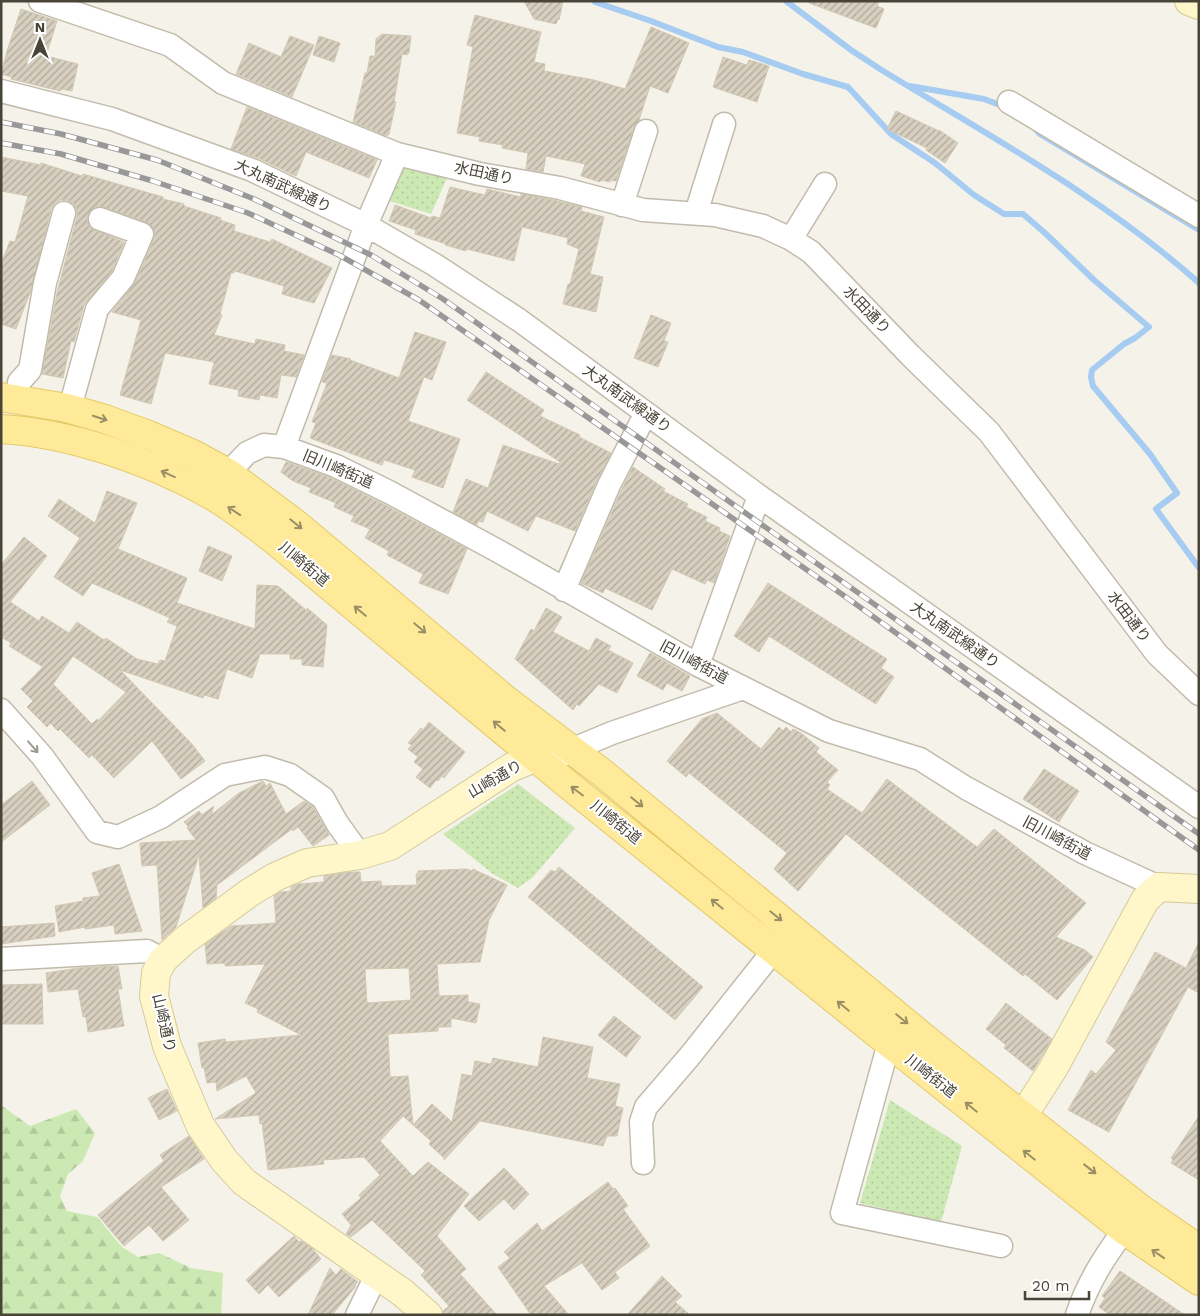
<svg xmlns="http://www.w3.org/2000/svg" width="1200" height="1316" font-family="'Work Sans','Noto Sans JP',sans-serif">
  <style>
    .forest { fill: url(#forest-firs) }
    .park { fill: url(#park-dots) }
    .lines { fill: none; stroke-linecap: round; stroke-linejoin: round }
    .stream { stroke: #a7ccf1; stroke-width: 6 }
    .building { fill: url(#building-hatch); stroke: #d2c8b2; fill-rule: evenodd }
    .street-casing { stroke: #c1bbac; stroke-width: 25 }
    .secondary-casing { stroke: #d5ca9a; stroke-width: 30 }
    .primary-casing { stroke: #e5ca68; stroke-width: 30 }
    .street { stroke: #fff; stroke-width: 22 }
    .secondary { stroke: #fff6ca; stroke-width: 28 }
    .primary { stroke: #feea99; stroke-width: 28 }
    .rail-casing { stroke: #989898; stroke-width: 5.5 }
    .rail { stroke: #fff; stroke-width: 4; stroke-dasharray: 11; stroke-linecap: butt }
    .oneway { stroke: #9a8f64 }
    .oneway2 { stroke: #9b9892 }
    .labels { text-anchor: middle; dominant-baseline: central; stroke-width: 4; stroke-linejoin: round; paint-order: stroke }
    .street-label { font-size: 15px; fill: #494438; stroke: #fff }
  </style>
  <defs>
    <pattern id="forest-firs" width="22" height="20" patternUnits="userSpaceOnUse" patternTransform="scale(1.25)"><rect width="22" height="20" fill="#cce9b3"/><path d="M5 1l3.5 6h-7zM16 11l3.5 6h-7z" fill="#b1c99b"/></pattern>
    <pattern id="park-dots" width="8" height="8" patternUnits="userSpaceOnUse" patternTransform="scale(1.25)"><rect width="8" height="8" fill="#cce9b3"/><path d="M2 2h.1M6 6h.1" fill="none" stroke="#b1c99b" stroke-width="1.8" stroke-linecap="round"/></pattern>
    <pattern id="building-hatch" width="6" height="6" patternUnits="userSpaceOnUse" patternTransform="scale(1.25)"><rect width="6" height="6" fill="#d7cfbf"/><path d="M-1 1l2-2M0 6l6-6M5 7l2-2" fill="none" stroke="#b0aa9c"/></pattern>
  </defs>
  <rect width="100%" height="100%" fill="#f5f2ea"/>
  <path class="forest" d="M1 1105 30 1126 76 1109 95 1133 83 1161 68 1174 60 1196 67 1211 97 1217 122 1247 138 1257 159 1253 191 1268 223 1273 221 1315H1Z"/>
  <path class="park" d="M403 166 447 178 431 214 386 200Z
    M518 784 575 828 533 877 518 888 493 874 443 834Z
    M890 1100 962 1146 941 1222 860 1203Z"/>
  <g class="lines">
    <path class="stream" d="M786 1 851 50 880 69C989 136 1103 197 1199 283
      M595 2 651 21 718 47 743 52 803 74 848 87 891 134 935 163 974 195 1004 214H1023L1045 233 1094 280 1149 327 1135 338 1124 344 1092 370 1091 377 1093 386 1150 454 1177 493 1156 509 1199 568
      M910 86 984 99 1005 107
      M1035 129 1040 134 1199 230"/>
  </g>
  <path class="building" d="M524 1H563L559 20 558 19 556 24 534 19Z
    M810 1H879L877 6 884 9 876 28 809 3Z
    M21 9 57 21 46 56 78 64 72 91 61 89 60 91 11 79 12 77 1 74 7 51Z
    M475 15 541 32 534 62 545 64 544 71 594 80 625 89 651 27 689 43 668 93 650 86 639 120 634 127 616 181 611 180 610 182 601 180 600 182 581 176 585 164 546 156 543 172 526 169 528 153 502 148 503 145 479 141 480 137 457 133 473 47 467 45Z
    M382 34 411 36 409 53H408L407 55 402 54 394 102H396L389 134 387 136 353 122 365 73H367L370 56H375L376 39Z
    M290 36 314 45 292 97 236 74 249 43 281 57Z
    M319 36 340 43 334 62 313 55Z
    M723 57 747 65 749 60 769 66 757 102 713 87Z
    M247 107 377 160 369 178 306 152 296 176 258 158 231 149Z
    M896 111 939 131V130L958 143 945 163 926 150 927 148 887 129Z
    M1 157 41 165V163L82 176 83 174 163 197V199L184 204V206L221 218 220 220 235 225 234 231 270 242 272 239 332 268 314 303 282 294 284 286 235 271 234 273H231L220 314 222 315 214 335 255 344 256 339 285 345 284 351 304 355 296 377 281 375 277 398 260 395 259 400 238 396 239 390 209 384 214 362 165 353 151 404 120 395 141 320 112 312 135 283 154 239 155 233 152 226 146 222 104 207 98 206 92 209 88 214 87 221 90 227 96 231 124 242 112 271 84 305 74 342 71 341 63 378 42 374 57 293 77 216V210L74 204 67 200H60L54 204 51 210 31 290 16 329 1 324V264L10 241 15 242 28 196 1 191Z
    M450 187 485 195 487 189 521 197V194L553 200 582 207 581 211 604 217 590 274 603 277 596 312 563 304 568 284H570L579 249 567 244 568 238 522 227 514 261 467 249 466 251 445 245 446 244 415 234 416 230 389 221 395 205 431 218 432 216 440 218Z
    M651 315 671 323 664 341 668 342 658 367 634 358Z
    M415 332 446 342 432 380 424 377 408 421 460 439 443 488 412 477 415 470 384 460 382 465 310 438 316 423 312 422 327 383 322 382 332 355 351 359 350 360 399 378Z
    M486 372 544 410 540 416 580 435 579 437 611 453 597 480 575 531 536 516 528 531 487 511 483 522 478 521 477 525 453 512 466 479 488 488 503 445 559 464 560 462 467 400Z
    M286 462 331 478 383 504 467 549 448 594 419 583 423 574 387 555 389 551 365 538 370 529 351 521 354 516 334 507 336 503 309 492 311 488 293 481 281 472Z
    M633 467 665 489 663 491 688 504 686 507 707 517 705 521 720 528 719 531 730 536 714 583 707 580 705 584 672 569 652 610 605 588 603 593 581 583 621 491Z
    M107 491 137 503 118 549 187 578 177 603 255 629 257 585 278 586 307 611V608L327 625 323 667 302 665V659H290V654H260L252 678 227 669 218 699 204 695 203 698 120 670 191 743 205 761 181 779 152 741 114 778 92 755 89 758 60 729 58 731 50 723 47 727 27 707 33 701 21 689 43 667 9 646 11 643 1 637V565L24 537 47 556 10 602 39 621 42 616 69 633 77 622 104 640 106 638 137 659 158 664 160 660 165 661 177 626 167 622 170 618 92 583 83 596 54 577 80 538 48 516 59 499 95 523ZM73 656 126 692 98 721 97 719 92 724 53 684Z
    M208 546 232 556 222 581 199 571Z
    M768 583 887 659 881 668 894 677 876 704 769 636 759 652 734 636Z
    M546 608 562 617 553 632 589 651 596 638 611 646 608 650 633 663 617 693 599 684 579 706 577 704 573 710 515 659 531 629 534 631Z
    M650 653 690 676 682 691 667 683 663 690 637 676Z
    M717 713 761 749 779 727 783 731 786 727 791 732 793 729 801 733 819 748 816 752 838 770 827 782 830 785 827 789 862 813 887 779 977 847 994 829 1086 903 1056 937 1085 950 1093 957 1057 1000 1025 974 1023 976 846 834 798 891 774 869 787 853 689 773 686 777 667 761 702 719Z
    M429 722 465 752 444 778 442 776 438 781 436 780 430 788 416 777 423 769 414 762 418 757 408 749 412 745 408 743 421 728 423 730Z
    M1044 769 1079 791 1059 822 1023 799Z
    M32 781 50 805 1 842V805Z
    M263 781 266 786 270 783 286 814 304 801 313 807 329 835 313 846 298 827 293 831 292 829 217 885 216 898 203 908 199 855 176 927 162 940 157 865 142 866 140 843 196 840 187 828 188 826 184 822 199 811 202 815 214 806 211 815 239 793Z
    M119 864 142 931 115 934 114 925 85 929V927L59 932 55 906 83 901V898L100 896 92 873Z
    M559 867 703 987 675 1020 528 897 551 870 555 872Z
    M467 869 472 871 473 869 507 885 489 920 480 962 437 964 439 996 468 995V1002L480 1004 476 1023 451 1018V1027H438V1031L388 1034 390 1077 408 1076 413 1125 403 1116 380 1141 413 1176 428 1162 469 1194 437 1236 466 1269 460 1274 497 1315H443V1311L449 1306 421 1275 425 1271 372 1220 351 1237 346 1234 351 1225 342 1214 361 1198 359 1195 380 1175 364 1157 323 1160 324 1164 268 1170 262 1123 260 1124 259 1115 215 1119 256 1093 246 1076 217 1091 216 1082 207 1083 204 1067 202 1068 198 1043 225 1039 226 1042 301 1035 257 1012 258 1009 245 1003 265 964 225 966V963L207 964 205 944 231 926 276 923 274 896 280 892 291 891V887L298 884 324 882V876L350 872H360L361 882 381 881 382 886 417 885 416 874H418V871ZM409 968 411 1000 367 1003 365 969Z
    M54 923 55 936 1 944V927Z
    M1199 942V993L1188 987 1109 1132 1068 1110 1091 1070 1096 1074 1116 1050 1106 1042 1155 952 1186 968Z
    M118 966 122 989H118L124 1026 88 1032 86 1017H83L78 989 48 992 46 973 79 968Z
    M42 984 43 1024H1V985Z
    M1006 1003 1052 1039 1033 1071 1004 1048 1006 1045 986 1029Z
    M614 1016 641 1037 626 1057 598 1035Z
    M543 1037 593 1047 587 1078 620 1084 615 1106 623 1108 617 1136H607L603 1146 480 1121 444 1160V1158L429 1144 431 1141 413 1125 432 1104 452 1122 462 1074 472 1076 475 1061 491 1064 493 1058 538 1067Z
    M167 1089 177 1111 159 1120 148 1098Z
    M1199 1116V1180L1171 1163 1173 1160 1171 1158Z
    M189 1136 204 1159 161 1187 189 1220 163 1241 149 1225 124 1246 98 1215 164 1161 160 1155Z
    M504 1168 529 1194 514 1210 504 1199 479 1221 464 1206Z
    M608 1182 613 1189 615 1188 628 1206 623 1209 650 1246 615 1272 619 1278 602 1290 582 1263 544 1286 569 1315H531L498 1267 510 1258 504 1252 537 1223 542 1231Z
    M294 1236 299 1242 301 1241 311 1247 321 1259 279 1297 268 1285 259 1294 246 1280Z
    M330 1268 336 1275 341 1269 358 1282 355 1285 356 1286 332 1315H308Z
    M1120 1271 1185 1315H1110L1099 1307 1105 1298 1102 1296Z
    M662 1276 682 1296 675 1302 690 1315H627Z"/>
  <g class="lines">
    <g class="street-casing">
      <path id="street" d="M40 1 170 45 223 83 397 154 480 174 560 188 643 210 715 215 763 226 791 239 811 252 911 356 989 432 1157 654 1199 694
        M1 91 112 119 252 170 366 225 435 265 519 320 759 496 1199 807
        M1009 102 1199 216
        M622 205 646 131
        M696 213 724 124
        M791 239 825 184
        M17 399 19 382 30 370 45 283 64 213
        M70 408 97 309 123 278 142 234 100 219
        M284 447 366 225 397 154
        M218 486 228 473 247 453 264 445 284 447 336 466 389 492 498 551 698 665 829 731 920 759 966 788 1085 853 1159 887
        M564 590 609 485 646 413
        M698 665 759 496
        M1 710 42 756 97 832 118 837 161 817 225 775 265 767 290 775 323 798 337 823 360 855
        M571 750 612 733 743 688
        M1 959 147 951 163 960
        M889 1043 842 1213 1001 1246
        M643 1163 641 1122 646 1107 689 1057 774 950
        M357 1315 376 1276
        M1077 1315C1088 1282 1104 1258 1124 1230"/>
    </g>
    <g class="secondary-casing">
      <path id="secondary" d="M1189 1 1199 5
        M1010 1136 1053 1069 1145 900 1159 887 1199 889
        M428 1315 403 1293 244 1182 224 1160 200 1125 167 1046 154 996 156 973 163 960 185 940 249 893 275 877 307 863 360 855 390 846 512 767 537 757 571 750"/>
    </g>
    <g class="primary-casing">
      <path id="primary" d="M1 397 67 408 105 419 149 435 193 454 228 473 296 524 506 700 600 771 933 1045 1141 1209 1199 1249
        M1 429C70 433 151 461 211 495 232 507 253 524 273 539L566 783 889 1043 1124 1230 1199 1281"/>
    </g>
    <use href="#street" class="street"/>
    <use href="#secondary" class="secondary"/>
    <use href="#primary" class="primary"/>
    <g class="rail-casing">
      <path id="rail" d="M1 122 61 134 157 160 254 199 371 255 443 299 1199 834
        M1 143 61 154 153 181 248 213 339 255 419 300 843 595 1199 850"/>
    </g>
    <use href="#rail" class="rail"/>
  </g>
  <defs><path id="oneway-shaft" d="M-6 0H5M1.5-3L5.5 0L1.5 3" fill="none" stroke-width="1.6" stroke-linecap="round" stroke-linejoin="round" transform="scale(1.25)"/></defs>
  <g class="oneway">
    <use href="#oneway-shaft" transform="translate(100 418) rotate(18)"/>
    <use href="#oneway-shaft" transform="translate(168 474) rotate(-156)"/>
    <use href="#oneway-shaft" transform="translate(234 511) rotate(-146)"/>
    <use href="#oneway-shaft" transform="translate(296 524) rotate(39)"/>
    <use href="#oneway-shaft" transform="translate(360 611) rotate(-140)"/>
    <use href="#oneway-shaft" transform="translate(420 628) rotate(40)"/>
    <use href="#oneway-shaft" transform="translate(499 726) rotate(-140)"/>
    <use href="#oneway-shaft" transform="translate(577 791) rotate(-143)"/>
    <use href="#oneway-shaft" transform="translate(637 802) rotate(39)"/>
    <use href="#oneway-shaft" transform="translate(717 904) rotate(-141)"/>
    <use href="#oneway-shaft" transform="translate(776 916) rotate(39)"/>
    <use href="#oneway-shaft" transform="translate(843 1006) rotate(-141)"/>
    <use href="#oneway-shaft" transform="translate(902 1019) rotate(39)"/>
    <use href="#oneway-shaft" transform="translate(971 1107) rotate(-141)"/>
    <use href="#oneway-shaft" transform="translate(1029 1155) rotate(-141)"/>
    <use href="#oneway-shaft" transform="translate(1090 1169) rotate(38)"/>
    <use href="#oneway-shaft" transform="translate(1158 1254) rotate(-146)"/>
  </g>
  <use class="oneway2" href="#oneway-shaft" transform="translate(33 747) rotate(49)"/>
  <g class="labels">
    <g class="street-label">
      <text transform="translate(484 173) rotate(12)">水田通り</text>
      <text transform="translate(283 186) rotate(25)">大丸南武線通り</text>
      <text transform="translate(867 310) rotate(46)">水田通り</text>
      <text transform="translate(627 399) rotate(36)">大丸南武線通り</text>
      <text transform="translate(338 469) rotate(23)">旧川崎街道</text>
      <text transform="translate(304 564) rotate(40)">川崎街道</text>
      <text transform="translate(1129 617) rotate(53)">水田通り</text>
      <text transform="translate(955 635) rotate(35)">大丸南武線通り</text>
      <text transform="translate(694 662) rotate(28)">旧川崎街道</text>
      <text transform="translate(495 779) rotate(-30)">山崎通り</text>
      <text transform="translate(616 822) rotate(39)">川崎街道</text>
      <text transform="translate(1057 838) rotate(28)">旧川崎街道</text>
      <text transform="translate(164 1023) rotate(77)">山崎通り</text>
      <text transform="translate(931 1076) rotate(38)">川崎街道</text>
    </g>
  </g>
  <rect width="1200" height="1316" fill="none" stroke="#494438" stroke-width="5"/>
  <g transform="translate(40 40)" stroke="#ffffff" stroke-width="4" paint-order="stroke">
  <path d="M0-4L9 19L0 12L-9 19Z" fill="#494438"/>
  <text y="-8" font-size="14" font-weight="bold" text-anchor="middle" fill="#494438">N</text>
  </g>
  <path d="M1025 1291v8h64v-8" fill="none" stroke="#494438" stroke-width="2.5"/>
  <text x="1032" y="1291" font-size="15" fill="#494438" stroke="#ffffff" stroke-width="4" paint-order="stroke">20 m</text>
</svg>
